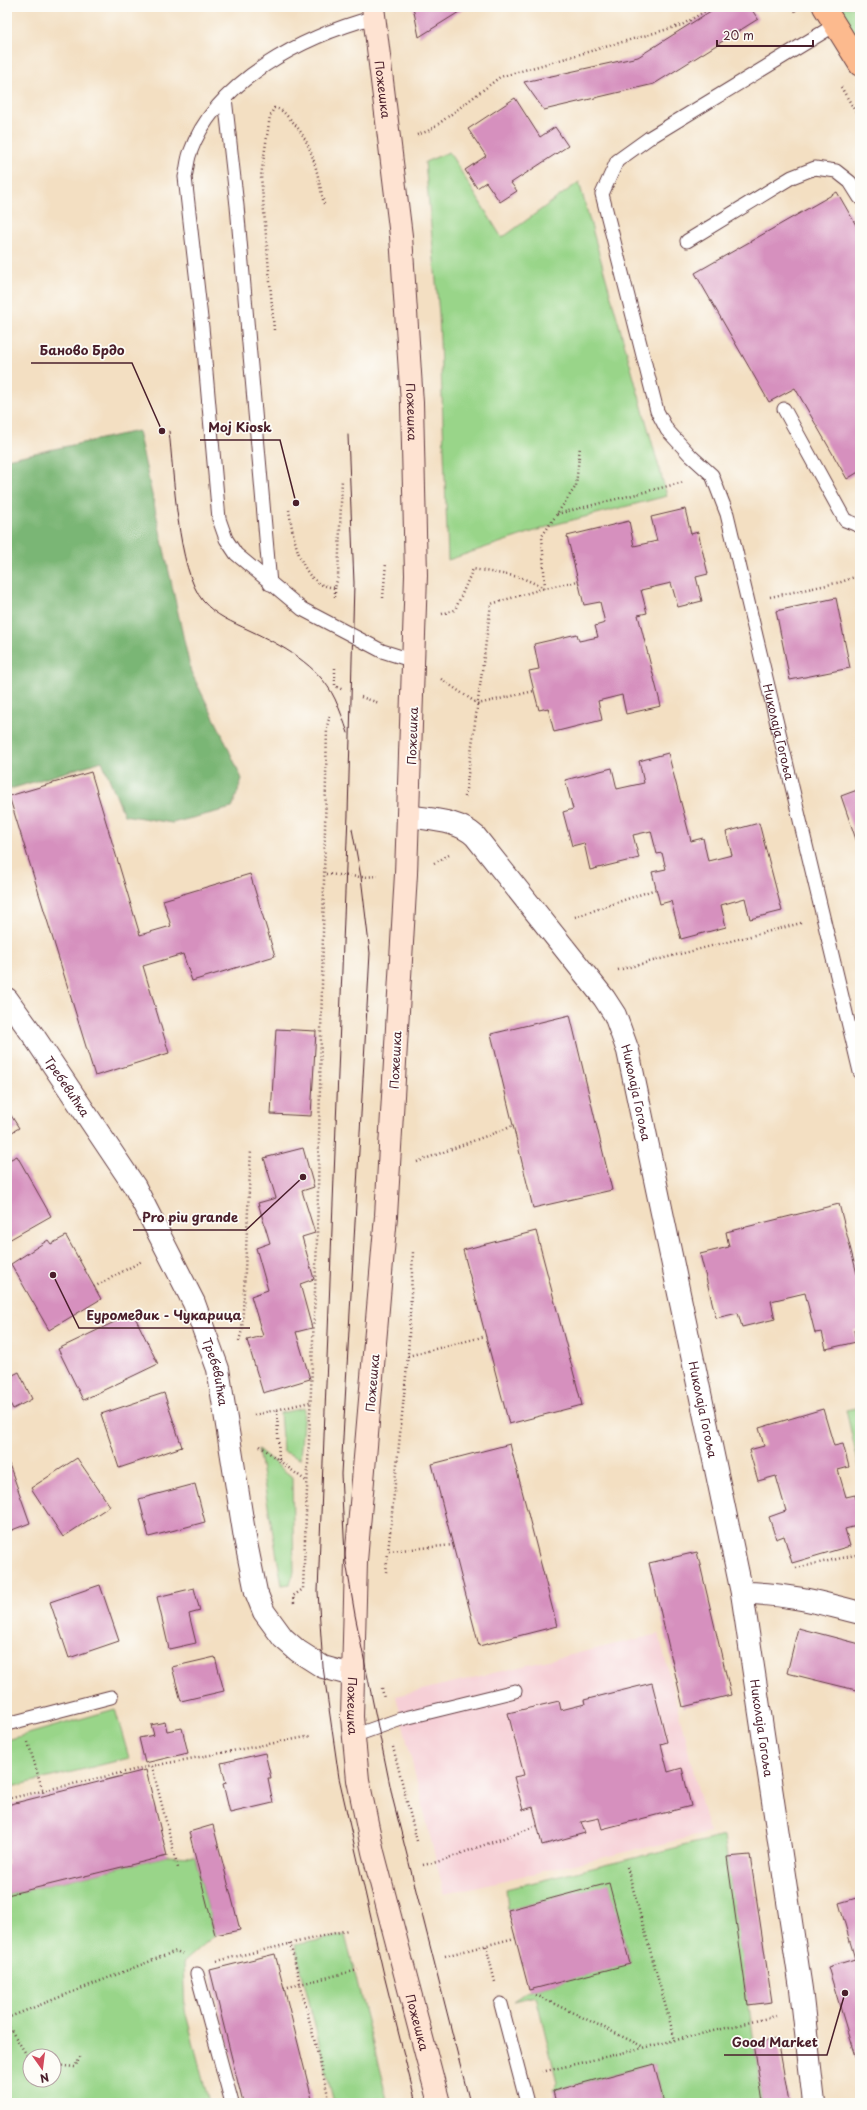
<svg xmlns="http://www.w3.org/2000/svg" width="867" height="2110" font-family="'Playpen Sans',sans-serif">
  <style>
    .built { fill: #f6cfd6 }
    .green { fill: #99d589; stroke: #727a5a; fill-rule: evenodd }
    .forest { fill: #7ab675; stroke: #626a50 }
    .building { fill: #d690be }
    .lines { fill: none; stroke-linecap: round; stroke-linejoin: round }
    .lane-casing { stroke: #633c42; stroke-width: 15 }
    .street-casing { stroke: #633c42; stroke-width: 24 }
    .secondary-casing { stroke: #633c42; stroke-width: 24 }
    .primary-casing { stroke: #633c42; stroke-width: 24 }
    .path { stroke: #633c42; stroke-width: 2.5; stroke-dasharray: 1 3; stroke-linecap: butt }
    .lane { stroke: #fff; stroke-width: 13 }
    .street { stroke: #fff; stroke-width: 22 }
    .secondary { stroke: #fee3d2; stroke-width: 22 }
    .primary { stroke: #fcba8e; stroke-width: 22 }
    .tram { stroke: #4a1f2b; stroke-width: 1 }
    .labels { text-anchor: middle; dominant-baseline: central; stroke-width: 3.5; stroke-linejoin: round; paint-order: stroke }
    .street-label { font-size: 12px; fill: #4a1f2b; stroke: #fdfcf7 }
    .leader { fill: none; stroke: #4a1f2b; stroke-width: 1.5 }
    .callout-dot { fill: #4a1f2b; stroke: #fdfcf7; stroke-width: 1.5 }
    .callout-label { font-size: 13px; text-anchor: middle; font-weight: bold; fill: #4a1f2b; stroke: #fdfcf7; stroke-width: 3.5; stroke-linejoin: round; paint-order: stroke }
  </style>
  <rect width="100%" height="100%" fill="#fdfcf7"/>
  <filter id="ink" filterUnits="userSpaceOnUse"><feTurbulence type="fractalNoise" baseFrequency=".025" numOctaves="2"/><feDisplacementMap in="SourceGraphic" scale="8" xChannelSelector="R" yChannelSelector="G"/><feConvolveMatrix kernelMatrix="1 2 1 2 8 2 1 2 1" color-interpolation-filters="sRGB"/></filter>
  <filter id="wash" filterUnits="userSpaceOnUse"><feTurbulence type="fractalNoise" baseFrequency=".012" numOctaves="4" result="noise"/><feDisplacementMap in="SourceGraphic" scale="16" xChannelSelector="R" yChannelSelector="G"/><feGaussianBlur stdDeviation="0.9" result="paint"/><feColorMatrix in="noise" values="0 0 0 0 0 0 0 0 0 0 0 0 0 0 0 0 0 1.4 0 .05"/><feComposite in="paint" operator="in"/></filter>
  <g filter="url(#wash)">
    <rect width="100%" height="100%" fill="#f3dfc2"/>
    <path class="built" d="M659 1634 709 1833 444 1894 396 1696Z"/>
    <path class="green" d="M838 7H855L860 14V42Z
      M449 152 502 238 579 182 667 496 553 525 448 560 439 314 425 162Z
      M860 1407V1471L846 1410Z
      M304 1408 300 1459 283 1451 280 1413Z
      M258 1449 292 1477 294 1572 290 1584 282 1585Z
      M115 1709 129 1758 7 1788V1740Z
      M724 1836 763 2103H664L654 2064 553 2091 557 2082 536 1996 513 2001 529 1990 630 1963 609 1884 508 1910 506 1889Z
      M167 1856 195 1857 215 1935 183 1963 185 2010 209 2103H7V1895ZM30 2056H54V2080H30Z
      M345 1935 388 2103H334L295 1945Z"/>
    <path class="forest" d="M138 431 191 672 220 730 242 779 232 808 172 823 124 815 102 761 7 790V459Z"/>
    <g id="blocks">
      <path class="building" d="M413 7H467L419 37Z
        M717 7H750L758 19 654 84 544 110 524 82 638 57Z
        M515 98 540 137 555 127 568 146 511 183 517 191 500 202 486 182 477 188 465 170 486 156 468 129Z
        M837 192 860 232V471L847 479 795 388 769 402 695 273Z
        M685 509 691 534 698 532 708 574 696 577 702 601 678 607 671 583 641 590 647 613 638 615 661 706 626 714 622 695 598 701 602 720 554 732 548 708 539 710 534 691 529 671 539 669 534 644 577 634 579 641 598 637 595 626 605 623 600 602 584 605 567 536 629 521 634 546 657 541 651 517Z
        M836 598 850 668 790 680 776 611Z
        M668 753 691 841 703 838 708 861 732 855 726 832 759 823 782 911 750 919 745 898 721 905 726 927 681 939 671 901 660 904 652 872 666 869 662 853 657 854 651 831 633 835 639 858 590 870 584 843 572 846 563 812 573 809 565 780 612 768 617 789 644 783 639 761Z
        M91 772 140 935 171 926 163 900 250 874 275 956 192 981 183 954 143 966 169 1053 95 1076 9 796Z
        M860 789V851L841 796Z
        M570 1015 612 1190 533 1208 491 1034Z
        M276 1029 316 1031 311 1116 271 1114Z
        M7 1109 19 1128 7 1135Z
        M303 1148 314 1187 302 1191 315 1233 302 1237 314 1279 300 1284 312 1328 296 1332 310 1379 263 1393 247 1340 263 1336 251 1296 268 1290 256 1248 270 1243 258 1203 276 1198 264 1158Z
        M17 1156 51 1216 7 1241V1161Z
        M839 1204 857 1274 860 1273V1329L854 1330 856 1342 826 1349 822 1332 815 1333 805 1293 771 1301 775 1319 742 1327 738 1313 716 1318 700 1254 729 1247 726 1232Z
        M536 1231 582 1405 509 1424 463 1250Z
        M66 1236 101 1299 49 1330 11 1264 48 1240 51 1244Z
        M133 1313 158 1364 83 1400 58 1349Z
        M19 1372 32 1399 13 1409 7 1397V1378Z
        M164 1393 182 1447 119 1468 101 1414Z
        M823 1409 834 1446 843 1444 849 1467 838 1470 846 1497 855 1495 860 1514V1525L845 1529 850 1546 792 1563 784 1536 776 1539 769 1517 786 1511 776 1476 758 1481 749 1450 764 1446 759 1428Z
        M510 1444 557 1626 479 1646 432 1464Z
        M77 1458 110 1506 63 1537 31 1488Z
        M7 1464H9L30 1523 7 1532Z
        M195 1484 205 1522 149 1537 139 1499Z
        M697 1552 731 1695 683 1707 649 1563Z
        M100 1585 119 1641 69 1658 50 1602Z
        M194 1588 200 1611 189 1614 196 1643 169 1649 157 1597Z
        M798 1628 860 1644V1691L787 1673Z
        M215 1657 224 1691 181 1701 172 1667Z
        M652 1683 667 1742 661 1744 668 1772 682 1768 691 1806 602 1829 599 1818 581 1822 585 1833 542 1845 533 1807 523 1810 514 1777 524 1775 508 1713 559 1701 561 1710 585 1704 584 1700Z
        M165 1722 167 1731 182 1728 188 1753 145 1763 139 1738 154 1735 151 1725Z
        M265 1753 271 1778H268L273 1803 230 1813 223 1784 226 1783 221 1763Z
        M146 1770 167 1856 7 1895V1805Z
        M213 1825 240 1930 215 1935 189 1832Z
        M750 1855 772 2002 748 2005 727 1857Z
        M609 1883 630 1964 529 1990 508 1910Z
        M860 1897V2073L828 1967 855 1959 839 1903Z
        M275 1954 284 1988 313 2103H243L210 1970Z
        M778 2039 789 2103H763L754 2043Z
        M654 2064 664 2103H556L553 2091Z"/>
    </g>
  </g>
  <g filter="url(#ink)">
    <use href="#blocks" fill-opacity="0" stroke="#633c42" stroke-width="1"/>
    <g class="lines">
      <g class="lane-casing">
        <g id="lane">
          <path d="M375 17C304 36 216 80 190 153 187 161 187 170 185 177L202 327 219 519 226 539 236 554 302 609 382 651 414 661"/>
          <path id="s1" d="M835 25 649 138 617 161 602 194 657 411 667 430 691 456 712 475 727 514 860 1072"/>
          <path d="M225 98 237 206 270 584"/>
          <path d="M687 241 792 177 815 168 836 171 850 182 860 198"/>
          <path d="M784 409 845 520 860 526"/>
          <path d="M7 1724 111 1697"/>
          <path d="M353 1736 401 1719 515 1691"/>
          <path d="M197 1974 232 2103"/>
          <path d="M501 2004 527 2103"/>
        </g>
      </g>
      <g class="street-casing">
        <g id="street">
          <path id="s2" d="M409 816C432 820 458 820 475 836L604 998 615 1015 628 1051 742 1593 801 1989 814 2103"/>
          <path id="s3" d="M7 999 33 1035 135 1187 194 1303 218 1369 245 1538 256 1592 264 1612 283 1638 298 1651 323 1667 352 1675"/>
          <path d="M742 1593C784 1593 819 1602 860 1613"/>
        </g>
      </g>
      <g class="secondary-casing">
        <g id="secondary">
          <path id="s4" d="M373 7 401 236 412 403 416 575 406 874 386 1216 356 1561 352 1717 358 1780 373 1852 439 2103"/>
        </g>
      </g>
      <g class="primary-casing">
        <path id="primary" d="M824 7 860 65"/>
      </g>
      <path class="path" d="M793 7 796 12
        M841 87 860 119
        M417 135 428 131 441 122 500 77 682 25 712 7
        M274 330 261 176 270 116 274 108C282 109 284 113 289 118 313 141 317 173 324 204
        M289 510C292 531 299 573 320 584 325 586 330 587 335 588L338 576 342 479
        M557 514 684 482
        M335 588V600
        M770 597 841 582 860 575
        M383 598 386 563
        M442 614 455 610 473 569 520 577 545 588 578 581
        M335 668V686L343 690
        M441 679 478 704 534 691
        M361 697 379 703
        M465 797 491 604 545 588 542 536 576 486 580 446
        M434 863 451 854
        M326 874 361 877 378 876
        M575 917 656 889
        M618 970 801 923
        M417 1162 513 1126
        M94 1287 142 1261
        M239 1341 242 1330 251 1150
        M408 1356 486 1336
        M277 1410 279 1460
        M254 1415 310 1402
        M260 1446 306 1481
        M389 1551 453 1545
        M796 1568 860 1554
        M386 1572 408 1356 413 1252
        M294 1603 293 1596 303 1589 317 1241 327 726 330 715
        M382 1688 384 1699
        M28 1742 44 1795
        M393 1747 417 1841
        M152 1766 178 1868
        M7 1799 147 1767 311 1736
        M423 1865 437 1862 537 1826
        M627 1867 675 2040
        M290 1943 330 2103
        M486 1946 495 1982
        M445 1956 515 1938
        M217 1961 348 1930
        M284 1988 358 1970
        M536 1995 644 2047
        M7 2018 176 1951 185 1955
        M7 2024 30 2060
        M54 2065 75 2067 81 2055
        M542 2072 776 2016"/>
      <use href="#lane" class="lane"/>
      <use href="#street" class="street"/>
      <use href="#secondary" class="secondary"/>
      <use href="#primary" class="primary"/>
      <path class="tram" d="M169 431C174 473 177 570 203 601 216 616 232 622 249 630 281 645 319 665 335 699 340 710 344 721 348 733
        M348 435 354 583 348 814 318 1592 323 1667 339 1778 384 1975 416 2103
        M352 829 361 877 370 953 341 1474 345 1556 355 1615 393 1800 470 2103"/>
    </g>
  </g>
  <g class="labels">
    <g class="street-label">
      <text stroke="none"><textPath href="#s4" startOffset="83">Пожешка</textPath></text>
      <text stroke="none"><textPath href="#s4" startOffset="407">Пожешка</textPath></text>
      <text stroke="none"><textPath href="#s1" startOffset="868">Николаја Гогоља</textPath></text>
      <text transform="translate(412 736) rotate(-88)">Пожешка</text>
      <text transform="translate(395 1060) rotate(-87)">Пожешка</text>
      <text stroke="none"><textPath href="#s3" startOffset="106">Требевићка</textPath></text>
      <text stroke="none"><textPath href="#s2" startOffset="378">Николаја Гогоља</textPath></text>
      <text stroke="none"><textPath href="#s3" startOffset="430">Требевићка</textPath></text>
      <text transform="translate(372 1383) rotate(-85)">Пожешка</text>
      <text stroke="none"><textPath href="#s2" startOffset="702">Николаја Гогоља</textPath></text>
      <text stroke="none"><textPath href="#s4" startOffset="1703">Пожешка</textPath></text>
      <text stroke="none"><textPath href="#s2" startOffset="1026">Николаја Гогоља</textPath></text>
      <text stroke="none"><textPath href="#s4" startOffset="2027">Пожешка</textPath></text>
    </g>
  </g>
  <path class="leader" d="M162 431L132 363H31M296 503L280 440H200M303 1177L246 1230H133M53 1275L79 1328H250M845 1993L827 2055H724"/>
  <g class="callout-dot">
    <circle cx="162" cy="431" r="4"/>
    <circle cx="296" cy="503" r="4"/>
    <circle cx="303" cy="1177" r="4"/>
    <circle cx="53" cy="1275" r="4"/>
    <circle cx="845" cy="1993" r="4"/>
  </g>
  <g class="callout-label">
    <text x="82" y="355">Баново Брдо</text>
    <text x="240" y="432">Moj Kiosk</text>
    <text x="190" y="1222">Pro piu grande</text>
    <text x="164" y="1320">Еуромедик - Чукарица</text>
    <text x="775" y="2047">Good Market</text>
  </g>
  <rect width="867" height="2110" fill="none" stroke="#fdfcf7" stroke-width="24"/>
  <g transform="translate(42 2068) rotate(166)"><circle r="19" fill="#fdfcf7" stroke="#b5a4a5"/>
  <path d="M0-3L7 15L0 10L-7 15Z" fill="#d1495b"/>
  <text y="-6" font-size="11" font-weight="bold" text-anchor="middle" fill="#4a1f2b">N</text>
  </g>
  <path d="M717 40v6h96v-6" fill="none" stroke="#4a1f2b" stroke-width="2"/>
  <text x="723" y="40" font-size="12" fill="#4a1f2b" stroke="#fdfcf7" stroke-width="3" paint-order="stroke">20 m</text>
</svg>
